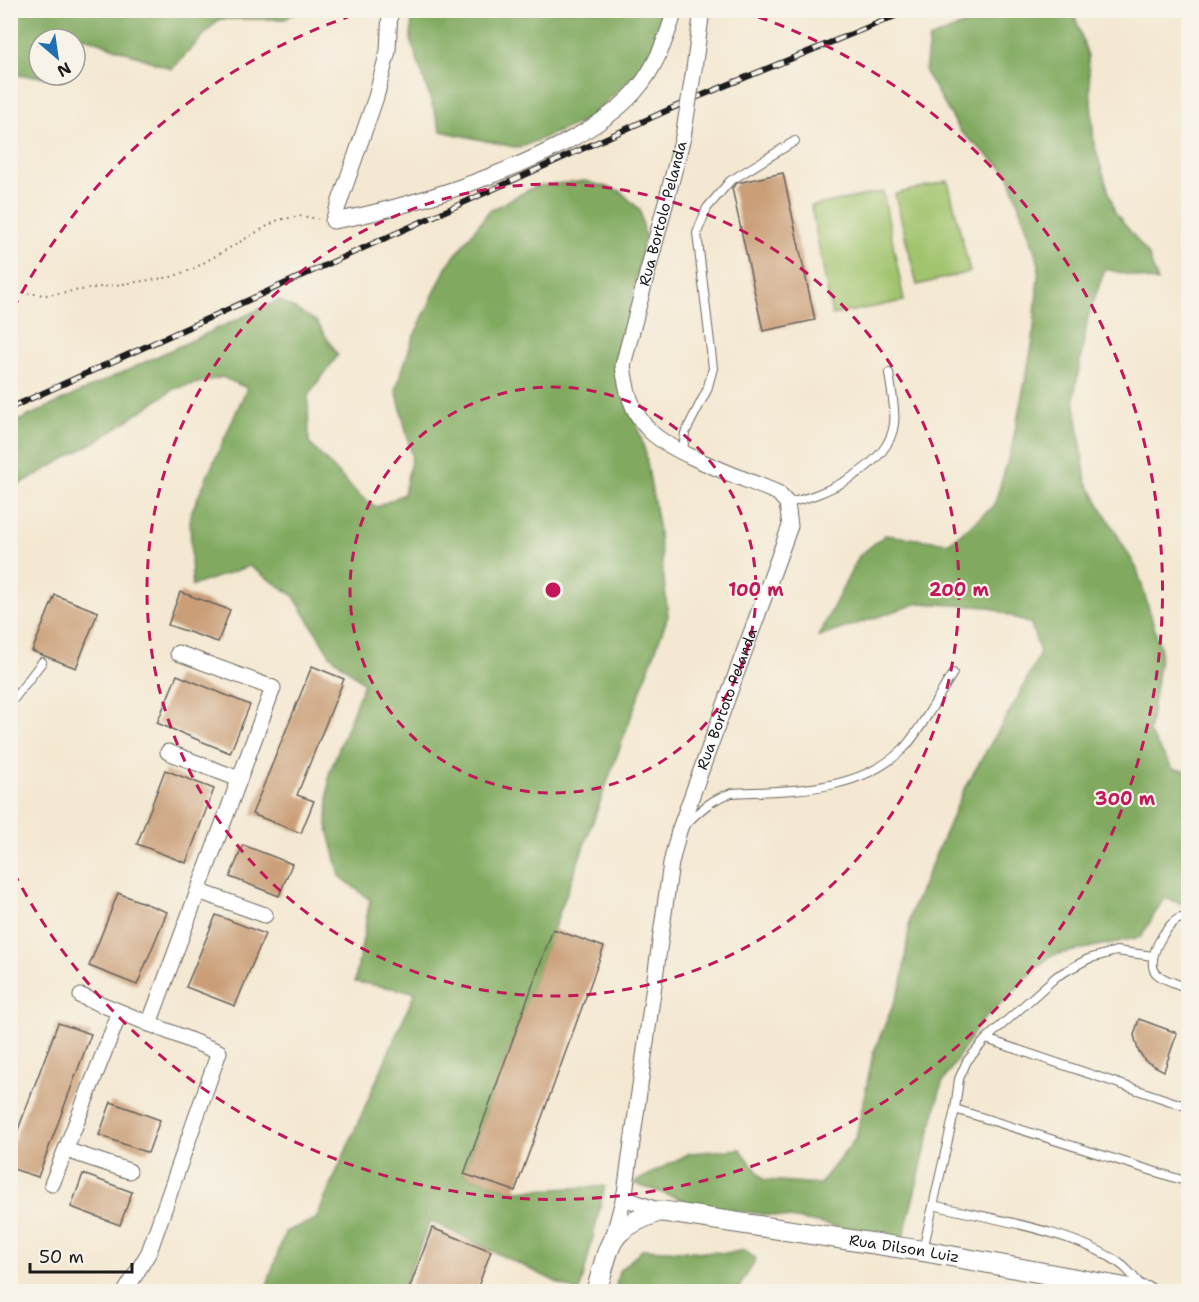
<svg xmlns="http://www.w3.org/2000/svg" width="1199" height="1302" font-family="'Shantell Sans',sans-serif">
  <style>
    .green { fill: #a2c46e; stroke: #5f7045; stroke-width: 1.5 }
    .forest { fill: #81aa61; stroke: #4e633e; stroke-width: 1.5 }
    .building { fill: #ca9f78 }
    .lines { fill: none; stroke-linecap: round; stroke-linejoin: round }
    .service-casing { stroke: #68635c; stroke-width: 10 }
    .minor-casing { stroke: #68635c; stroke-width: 17 }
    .tertiary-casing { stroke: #68635c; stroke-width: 22 }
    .path { stroke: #68635c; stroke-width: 2; stroke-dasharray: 1.5 4.5; stroke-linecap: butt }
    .service { stroke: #fff; stroke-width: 8 }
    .minor { stroke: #fff; stroke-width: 15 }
    .tertiary { stroke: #fff; stroke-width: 20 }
    .rail-casing { stroke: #1c1c1c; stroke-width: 6 }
    .rail { stroke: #f7f3e8; stroke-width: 4; stroke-dasharray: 11; stroke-linecap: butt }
    .minor-bridge-casing { stroke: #68635c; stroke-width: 17; stroke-linecap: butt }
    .minor-bridge { stroke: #fff; stroke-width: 15 }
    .ring { fill: none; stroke: #c2185b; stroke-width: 3; stroke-dasharray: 10 8 }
    .labels { text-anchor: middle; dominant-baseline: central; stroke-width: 4.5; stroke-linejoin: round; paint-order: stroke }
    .street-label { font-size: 15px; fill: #1c1c1c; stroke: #f7f3e8 }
    .centre { fill: #c2185b; stroke: #f7f3e8; stroke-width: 3 }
    .ring-label { font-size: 18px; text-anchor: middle; font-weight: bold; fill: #c2185b; stroke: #f7f3e8; stroke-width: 4.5; stroke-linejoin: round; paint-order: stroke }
  </style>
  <rect width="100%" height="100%" fill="#f7f3e8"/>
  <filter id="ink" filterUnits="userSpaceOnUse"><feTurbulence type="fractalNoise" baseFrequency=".0167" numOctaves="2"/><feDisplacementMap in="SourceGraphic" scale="12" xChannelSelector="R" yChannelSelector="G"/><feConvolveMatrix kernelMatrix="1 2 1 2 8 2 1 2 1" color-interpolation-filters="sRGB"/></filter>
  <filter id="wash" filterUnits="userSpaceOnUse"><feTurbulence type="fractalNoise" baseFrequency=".008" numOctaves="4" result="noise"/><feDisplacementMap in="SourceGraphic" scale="24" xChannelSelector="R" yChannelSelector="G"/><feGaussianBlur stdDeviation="1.35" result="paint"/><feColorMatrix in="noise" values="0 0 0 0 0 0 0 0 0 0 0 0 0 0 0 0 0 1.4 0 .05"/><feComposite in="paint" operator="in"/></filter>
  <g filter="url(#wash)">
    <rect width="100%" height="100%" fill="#f4e8d2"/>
    <path class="green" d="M948 181 970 272 917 285 895 194Z
      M883 192 904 301 832 315 811 206Z"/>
    <path class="forest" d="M11 10H299V11L285 19H219L172 69 85 37 75 48V39H39V75H50L49 77 11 75Z
      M412 11H667L652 57 589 119 519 148 441 131 411 41Z
      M996 11H1068L1076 19 1088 57 1094 144 1115 212 1148 254 1158 282 1105 269 1088 317 1074 397 1086 481 1137 569 1161 650 1149 733 1173 769 1188 771V906L1164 898 1141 937 1050 956 980 1023 942 1083 903 1239 796 1219 698 1205 633 1183 690 1153 740 1149 764 1180 820 1184 856 1138 873 1054 902 983 911 912 964 789 1017 699 1040 653 1031 624 989 607 919 603 818 637 859 556 885 535 949 543 994 506 1012 446 1033 341 1039 264 1008 173 961 132 925 72 929 39Z
      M585 181 620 191 640 210 645 236 618 365 645 451 658 525 668 616 464 1174 515 1191 605 1186 580 1291H575L430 1221 402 1291H265L285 1232 316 1219 415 992 355 982 370 900 340 876 327 825 329 774 364 683 330 655 293 595 249 566 192 586 190 515 247 388 222 377 174 389 100 439 11 489V424L279 300 316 321 338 355 308 396 309 443 359 495 377 507 404 494 412 456 396 389 413 338 447 266 489 211 536 186Z
      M643 1249 730 1253 744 1250 756 1259 737 1291H615L619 1271Z"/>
    <g id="blocks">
      <path class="building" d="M783 173 815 320 763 331 732 188 737 183Z
        M180 592 230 610 218 642 168 625Z
        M55 595 98 612 76 668 32 651Z
        M312 666 344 679 297 795 314 801 301 833 252 814Z
        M177 675 250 705 230 753 157 723Z
        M165 770 214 789 186 863 137 844Z
        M243 845 292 864 279 896 230 877Z
        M118 893 167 912 137 985 89 966Z
        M216 915 265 934 235 1006 186 987Z
        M553 929 604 947 515 1191 464 1174Z
        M1139 1019 1177 1033 1164 1071 1145 1061 1138 1050 1134 1035Z
        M58 1023 91 1034 38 1177 10 1168V1151Z
        M111 1102 160 1120 148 1153 99 1135Z
        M83 1174 132 1192 120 1225 71 1207Z
        M432 1228 491 1251 476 1292H408Z"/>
    </g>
  </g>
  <g filter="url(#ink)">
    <use href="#blocks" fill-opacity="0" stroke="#68635c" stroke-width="1.5"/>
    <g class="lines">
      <g class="service-casing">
        <path id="service" d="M683 453 685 433 707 390 713 368 697 233 707 208 730 181 795 141
          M787 503C824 496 889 466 894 424 896 409 891 389 889 373
          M10 704 42 662
          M686 824C701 809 712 799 732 793 790 790 857 793 902 750 918 735 940 693 953 673
          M1188 921 1181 918C1167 921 1143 962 1157 974 1165 981 1179 984 1188 988
          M986 1039 1188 1107
          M955 1109 959 1079 967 1061 986 1039 1057 976 1088 959 1116 951 1153 956
          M933 1205C986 1218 1081 1232 1123 1266 1130 1272 1136 1280 1142 1286
          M923 1250 955 1109 1188 1182"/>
      </g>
      <g class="minor-casing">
        <g id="minor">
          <path d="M390 10 388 51 376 97 333 221C413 208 587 152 638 88 656 67 667 37 675 10"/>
          <path d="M694 69 702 10"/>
          <path d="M168 752 239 779"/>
          <path d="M198 891 265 915"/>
          <path d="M81 996 219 1052 149 1252 125 1292"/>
          <path d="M149 1024 273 688 178 653"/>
          <path d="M66 1150 129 1171"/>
          <path d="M52 1184 120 1012"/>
          <path d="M625 1193 632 1201 660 1211"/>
          <path id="s1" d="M614 1234 625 1193 671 863 679 831 790 526 787 503 778 493C746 479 669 453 648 429 631 411 626 389 623 365L683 137"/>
        </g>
      </g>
      <g class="tertiary-casing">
        <g id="tertiary">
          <path id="s2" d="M596 1292C612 1240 605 1231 660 1211L923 1251 1147 1292"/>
        </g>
      </g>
      <path class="path" d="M10 292 46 295 171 277 193 269 278 220 302 216 318 219"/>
      <use href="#service" class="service"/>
      <use href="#minor" class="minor"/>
      <use href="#tertiary" class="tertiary"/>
      <g class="rail-casing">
        <path id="rail" d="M10 408 688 101 910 10"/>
      </g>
      <use href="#rail" class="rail"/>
      <g class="minor-bridge-casing">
        <path id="minor-bridge" d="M683 137 694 69"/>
      </g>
      <use href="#minor-bridge" class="minor-bridge"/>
    </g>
  </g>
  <g class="ring">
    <circle cx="553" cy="590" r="203"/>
    <circle cx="553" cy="590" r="406"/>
    <path d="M13 309A609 609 0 0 1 365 11M741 11A609 609 0 1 1 13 871"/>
  </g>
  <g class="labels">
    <g class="street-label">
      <text stroke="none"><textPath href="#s1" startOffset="1142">Rua Bortolo Pelanda</textPath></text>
      <text stroke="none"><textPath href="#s1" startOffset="549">Rua Bortolo Pelanda</textPath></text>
      <text stroke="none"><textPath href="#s2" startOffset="358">Rua Dilson Luiz</textPath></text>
    </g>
  </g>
  <circle cx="553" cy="590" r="9" class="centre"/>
  <g class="ring-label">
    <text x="756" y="596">100 m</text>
    <text x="959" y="596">200 m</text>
    <text x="1125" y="805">300 m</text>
  </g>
  <rect width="1199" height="1302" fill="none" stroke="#f7f3e8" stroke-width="36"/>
  <g transform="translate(57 57) rotate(151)"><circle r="28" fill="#f7f3e8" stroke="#9f9d96" stroke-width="1.5"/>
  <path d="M0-4.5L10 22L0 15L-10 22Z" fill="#1f6fb2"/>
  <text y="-9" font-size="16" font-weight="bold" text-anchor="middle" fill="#1c1c1c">N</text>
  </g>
  <path d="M30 1263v9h102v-9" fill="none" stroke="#1c1c1c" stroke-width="3"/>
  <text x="39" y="1263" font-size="18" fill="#1c1c1c" stroke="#f7f3e8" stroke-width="4.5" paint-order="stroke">50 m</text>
</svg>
